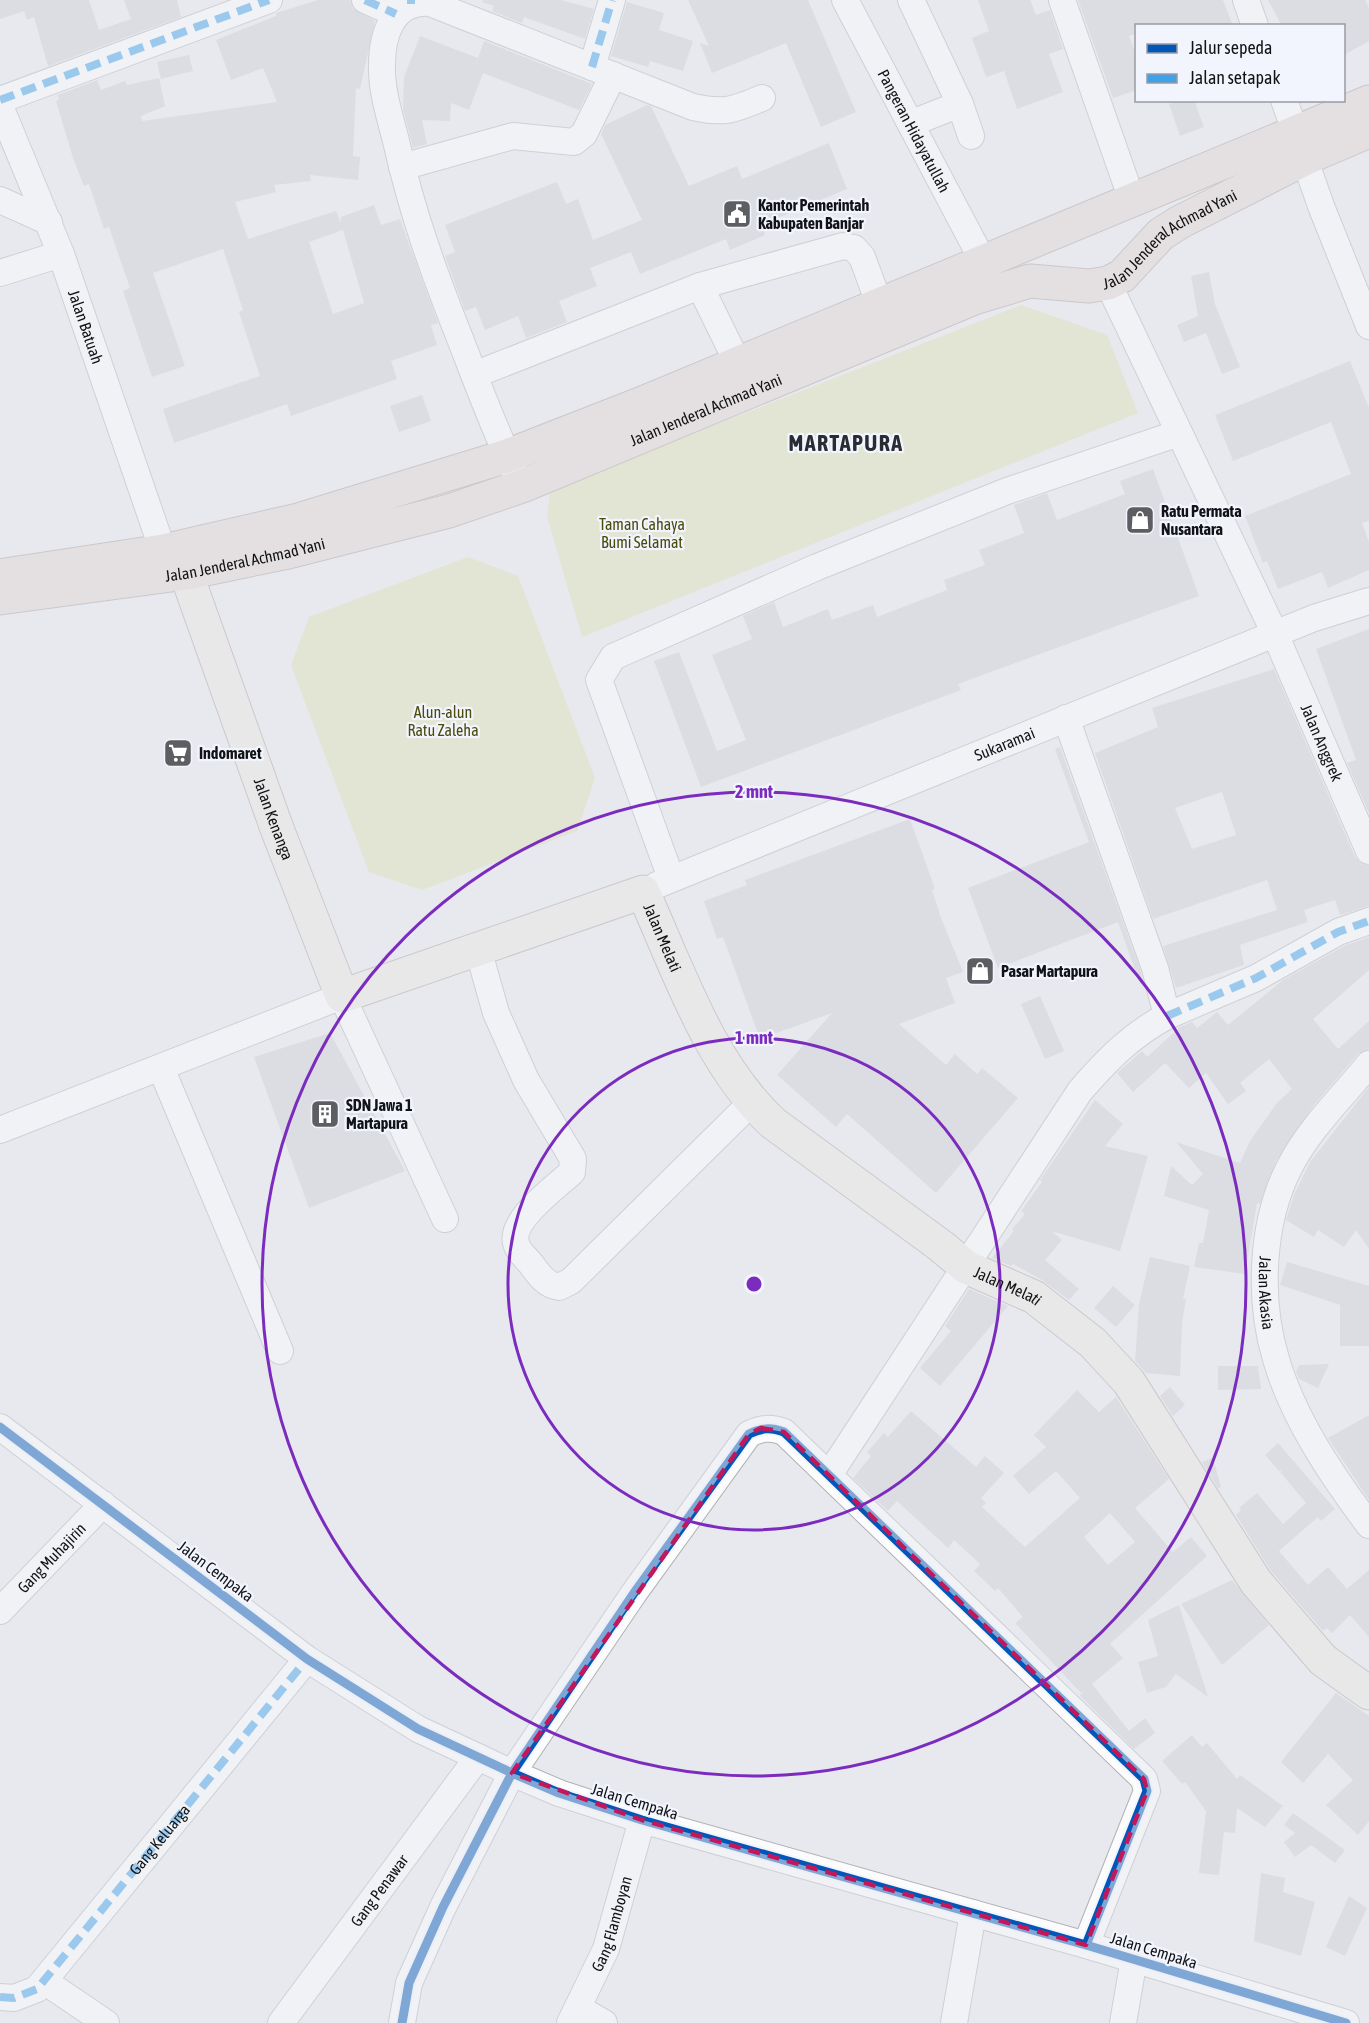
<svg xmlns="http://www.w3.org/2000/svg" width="1369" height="2023" font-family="'Asap Condensed',sans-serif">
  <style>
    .green { fill: #dbddb4 }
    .building { fill: #ceced2; fill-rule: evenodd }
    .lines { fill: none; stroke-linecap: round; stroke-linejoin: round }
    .minor-casing { stroke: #b0b2b6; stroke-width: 28 }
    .major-casing { stroke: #a9a09e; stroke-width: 35 }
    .highway-casing { stroke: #a9a09e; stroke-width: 35 }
    .minor { stroke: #fcfcfc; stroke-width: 26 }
    .major { stroke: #ebe6e3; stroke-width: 33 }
    .highway { stroke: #dfd6d3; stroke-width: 33 }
    .quiet { stroke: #3da2ea; stroke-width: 8; stroke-dasharray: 15 8; stroke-linecap: butt }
    .cycleway-casing { stroke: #f2f5fe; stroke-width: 13 }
    .cycleway { stroke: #0057b8; stroke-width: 9 }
    .marked { fill: none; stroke: #c2185b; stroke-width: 4.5; stroke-dasharray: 12 8; stroke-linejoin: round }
    .ring { fill: none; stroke: #7b2cbf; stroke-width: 3 }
    .labels { text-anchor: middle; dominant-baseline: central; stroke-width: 4.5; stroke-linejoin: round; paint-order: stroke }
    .street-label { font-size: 16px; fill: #121316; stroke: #f2f5fe }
    .poi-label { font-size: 16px; font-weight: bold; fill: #121316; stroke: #f2f5fe; text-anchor: start }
    .park-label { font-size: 16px; fill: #4a4a0b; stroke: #f2f5fe }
    .district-label { font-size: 22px; font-weight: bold; letter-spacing: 1.5px; fill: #292c33; stroke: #f2f5fe }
    .centre { fill: #7b2cbf; stroke: #f2f5fe; stroke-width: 3 }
    .ring-label { font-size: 18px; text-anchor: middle; font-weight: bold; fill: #7b2cbf; stroke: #f2f5fe; stroke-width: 4.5; stroke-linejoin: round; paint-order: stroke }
  </style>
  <rect width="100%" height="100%" fill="#e8e9ee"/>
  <path class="green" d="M1021 305 1107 335 1138 413 582 637 547 516 550 494 557 487Z
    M468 557 518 576 595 778 577 831 422 890 369 872 291 665 309 617Z"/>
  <path class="building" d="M0 0H89L99 30 131 19 124 0H177L181 17 48 66 34 17 27 20 24 11 0 19Z
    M318 0H350L353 9 375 21 360 89 356 88 353 156 360 157 358 180 310 175 311 181 274 185 276 192 235 202 248 239 336 211 341 223V217L374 205 381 225 400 219 438 323 431 325 437 345 391 361 397 379 291 416 287 404 174 443 163 409 260 376 239 312 243 310 223 249 153 273 185 366 152 377 123 291 130 288 109 227 104 229 89 184 84 186 73 158 56 101 59 100 58 95 97 80 101 90 125 81 127 85 159 78 165 106 141 116 142 121 277 102 263 68 231 80 216 40 276 16V13ZM343 230 364 303 333 314 309 242Z
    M483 0H561L594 9 585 39 524 17 522 23 492 11 494 6 482 2Z
    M688 0H808L856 112 821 127 786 43 712 73 700 43 709 46Z
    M978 0H1030L1036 15 1050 10 1063 49 1049 54 1063 92 1017 109 1004 71 986 77 972 38 989 31Z
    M1078 0H1223L1233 26H1137V33L1129 36 1137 57V90L1113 98Z
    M1268 0H1365L1369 8V41L1344 55V26H1282Z
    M627 2 664 13 659 30 693 41 683 71 650 61 648 67 611 56Z
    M420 36 478 58 484 41 592 84 579 110 483 73 469 110 451 103 450 121 422 120 427 144 413 148 403 109 404 77Z
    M189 55 193 71 161 79 157 62Z
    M1180 100H1194L1204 127 1180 136 1169 104Z
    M647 105 651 106 689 186 737 166 742 179 829 143 847 189 761 225 765 235 730 250 726 239 640 274 631 252 590 268 597 286 559 301 567 322 526 338 518 316 485 330 476 307 465 311 445 256 455 252 445 225 557 182 566 204 578 199 593 240 642 220 601 134 605 125Z
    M1209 272 1215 304 1240 367 1222 374 1206 333 1184 342 1177 325 1198 316 1191 276Z
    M1350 361 1369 408V521L1362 523 1369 542V570L1328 588 1322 572 1278 589 1267 561 1263 563 1245 516 1351 474 1331 422 1233 461 1215 415Z
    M422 395 431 421 399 432 390 406Z
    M1153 469 1199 596 958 684 961 690 701 787 654 661 679 652 717 751 746 740 712 655 752 639 743 616 774 602 783 627 828 609 832 620 873 605 877 617 947 590 944 580 985 565 979 550 1024 533 1014 505 1047 493 1057 520 1125 494 1120 481Z
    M1369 629V813L1347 763 1356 760 1316 649Z
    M1274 669 1355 857 1361 863 1369 866V906L1340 915 1335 900 1304 910 1308 922 1240 945 1244 965 1176 988 1163 946 1277 910 1267 880 1153 919 1095 753 1158 727 1152 708ZM1222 792 1236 835 1192 849 1175 808Z
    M1060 747 1141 972 1143 982 1140 984 1118 922 998 968 968 888 1089 842 1055 749Z
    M910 819 935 889 932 890 941 918 963 972 946 978 955 1003 899 1024 946 1065 955 1054 977 1074 982 1068 1018 1098 936 1193 847 1114 836 1127 777 1075 832 1013 760 1039 723 937 717 939 704 901 747 885 745 880Z
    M1369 937V970L1313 1019 1338 1049 1369 1021V1049L1358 1054 1314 1105 1276 1161 1260 1204 1257 1203 1245 1274 1194 1267 1199 1243H1203L1209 1210 1164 1196 1171 1166 1192 1185 1203 1174 1176 1142 1240 1163 1250 1141 1277 1103 1292 1089 1269 1059 1240 1083 1246 1091 1228 1104 1206 1073 1189 1088 1165 1063 1133 1092 1117 1073 1142 1051 1147 1057 1180 1027 1192 1022 1197 1028 1217 1012 1228 1025 1283 980 1344 946Z
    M1040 996 1064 1051 1045 1059 1021 1004Z
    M330 1033 405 1171 309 1208 254 1057Z
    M1369 1087V1249L1356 1230 1344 1247 1318 1230 1314 1237 1286 1220 1294 1195 1310 1162Z
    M1095 1100 1123 1124 1105 1146 1148 1156 1120 1251 1051 1231 1062 1240 1045 1260 1079 1289 1069 1300 1042 1280 1013 1264 1011 1266 992 1258 1014 1231 1012 1229 1025 1214 1021 1211 1042 1182 1040 1180Z
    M1150 1257 1190 1266 1183 1299H1186L1182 1323 1180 1376 1146 1373 1135 1361 1139 1304Z
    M1287 1262 1369 1286V1346H1340V1305L1280 1285Z
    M1113 1286 1135 1305 1116 1327 1094 1308Z
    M969 1289 1008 1306 940 1386 920 1368 951 1331 945 1326Z
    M1329 1364 1318 1388 1299 1379 1296 1371 1299 1365Z
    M1218 1366H1258L1261 1389 1218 1390Z
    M1170 1387 1185 1405 1173 1416 1160 1396Z
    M1077 1390 1099 1412 1116 1397 1169 1479 1135 1508 1173 1552 1191 1537 1207 1556 1110 1644 1123 1658 1092 1684 1129 1731 1145 1718 1155 1733 1134 1749 1080 1696 1084 1691 1081 1693 1015 1623 1023 1617 998 1588 995 1591 974 1571 980 1564 954 1540 948 1548 897 1501 888 1511 853 1478 871 1456 867 1452 884 1433 888 1437 911 1411 976 1467 985 1456 1004 1473 981 1498 986 1503 982 1507 1025 1547 1080 1498 1056 1471 1029 1494 1013 1476 1046 1447 1034 1435ZM1110 1513 1135 1542 1108 1565 1084 1537Z
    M1369 1415V1500L1328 1438Z
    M1278 1443 1335 1509 1321 1521 1318 1517 1279 1551 1308 1585 1328 1567 1347 1589 1369 1570V1637L1350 1615 1332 1633 1327 1628 1323 1631 1271 1571 1236 1515 1241 1510 1239 1508 1257 1493 1283 1524 1306 1503 1280 1472 1283 1470 1279 1471 1265 1455Z
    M1213 1458 1221 1487 1218 1488 1202 1462Z
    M1232 1580 1269 1625 1222 1665 1181 1604Z
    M1179 1605 1208 1697 1176 1674 1166 1687 1147 1693 1138 1662 1158 1656 1148 1620Z
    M1336 1693 1369 1716V1821L1358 1835 1326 1805 1353 1780 1328 1754 1303 1783 1281 1762Z
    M1192 1735 1202 1747 1207 1743 1237 1779 1240 1775 1283 1806 1265 1827 1237 1808 1235 1833 1224 1832 1219 1875 1199 1873 1206 1811 1185 1782 1182 1784 1162 1761Z
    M1293 1813 1345 1850 1335 1863 1311 1845 1295 1857 1284 1842 1295 1833 1284 1825Z
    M1261 1873 1285 1878 1283 1892 1315 1902 1301 1956 1254 1941Z
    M1349 1896 1367 1908 1345 1956 1326 1947Z"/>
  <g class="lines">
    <g class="minor-casing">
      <g id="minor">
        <path d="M365 0 396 14"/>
        <path id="s1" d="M845 0 984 263"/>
        <path d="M911 0 960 104 971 136"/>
        <path d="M1062 0 1132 200"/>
        <path d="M1246 0 1255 26"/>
        <path d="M592 67 612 0"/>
        <path d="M0 100 269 0"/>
        <path d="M1284 100 1321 206 1369 326"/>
        <path id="s2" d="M0 106 61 254 163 551"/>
        <path d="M912 123 960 104"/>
        <path d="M402 167 513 136 574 142 584 134 613 75"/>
        <path d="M0 200 49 222"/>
        <path d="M0 273 61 254"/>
        <path id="s3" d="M1108 283 1275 634 1369 851"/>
        <path d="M700 286 746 380"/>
        <path d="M474 375 700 286 843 246 854 248 862 257 886 322"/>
        <path d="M515 472C494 429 478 385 461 341 434 273 412 213 396 141 390 117 381 90 382 65 382 34 393 0 430 3L693 107C724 114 734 110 762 98"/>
        <path d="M671 878 599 680 613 657 817 567 1007 491 1179 433"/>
        <path id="s4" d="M657 885 1314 618 1369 601"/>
        <path d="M478 949 496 1013 526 1080 573 1159 572 1172C556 1187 506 1222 517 1246 519 1252 527 1259 531 1264 539 1275 546 1285 559 1287L571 1281 751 1103"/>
        <path d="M1167 1016 1256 978 1338 932 1369 921"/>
        <path id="s5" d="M1369 1064C1342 1097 1308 1130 1289 1168 1261 1223 1258 1300 1276 1359 1293 1418 1332 1476 1369 1525"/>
        <path d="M161 1068 280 1351"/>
        <path d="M0 1130 342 996 445 1219"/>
        <path d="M0 1427 307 1659 418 1729 512 1773 559 1793 642 1820 1086 1945 1346 2023"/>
        <path d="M829 1475 1080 1091C1107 1060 1131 1035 1167 1016L1155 968 1066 718"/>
        <path id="s6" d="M0 1611 103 1504"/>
        <path d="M44 1981 106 2023"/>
        <path id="s7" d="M0 1997 14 1998 37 1989 307 1659"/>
        <path d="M578 2008 604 2023"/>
        <path id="s8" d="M281 2023 478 1757"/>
        <path d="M402 2023 409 1983 443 1907 512 1773 634 1593 749 1434C762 1428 770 1427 784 1432L1144 1779 1147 1791 1086 1945"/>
        <path id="s9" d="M570 2023 606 1949 642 1820"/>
        <path d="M954 2023 973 1913"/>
        <path d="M1123 2023 1134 1959"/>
      </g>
    </g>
    <g class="major-casing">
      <g id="major">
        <path id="s10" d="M186 573 276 826 342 996 643 892C678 969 709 1064 773 1123L941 1246 966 1267 1034 1297 1093 1343 1129 1382 1256 1582 1323 1660 1369 1693"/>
      </g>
    </g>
    <g class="highway-casing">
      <g id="highway">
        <path d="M5 575 163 551 298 520 507 456 640 404 1369 102"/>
        <path id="s11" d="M0 598 186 573 288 552 449 511 522 486 974 298 1030 281 1089 286 1108 283 1122 276 1161 234 1180 222 1306 158 1369 131"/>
      </g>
    </g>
    <use href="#minor" class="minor"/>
    <use href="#major" class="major"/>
    <use href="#highway" class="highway"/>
    <path class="quiet" d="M365 0 396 14
      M411 4V0
      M592 67 612 0
      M0 100 269 0
      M1167 1016 1256 978 1338 932 1369 921
      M0 1997 14 1998 37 1989 307 1659"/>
    <g class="cycleway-casing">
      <path id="cycleway" d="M0 1427 307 1659 418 1729 512 1773 559 1793 642 1820 1086 1945 1346 2023
        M402 2023 409 1983 443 1907 512 1773 634 1593 749 1434C762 1428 770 1427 784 1432L1144 1779 1147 1791 1086 1945"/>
    </g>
    <use href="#cycleway" class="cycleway"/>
  </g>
  <path d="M0 0H1369V2023H0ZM761 1428 784 1432 1144 1779 1147 1791 1086 1945 642 1820 512 1773 749 1434Z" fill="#e8e9ee" fill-opacity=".55" fill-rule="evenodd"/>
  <path class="marked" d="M761 1428 784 1432 1144 1779 1147 1791 1086 1945 642 1820 512 1773 749 1434Z"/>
  <g class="ring">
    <circle cx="754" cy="1284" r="246"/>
    <circle cx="754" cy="1284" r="492"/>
  </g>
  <defs>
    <g id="civic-square" transform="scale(1.5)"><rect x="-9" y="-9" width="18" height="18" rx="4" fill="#5d5e62" stroke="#f2f5fe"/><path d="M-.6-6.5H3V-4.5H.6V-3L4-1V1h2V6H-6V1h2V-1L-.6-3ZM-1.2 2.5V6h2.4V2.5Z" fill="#fff"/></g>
    <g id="shop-square" transform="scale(1.5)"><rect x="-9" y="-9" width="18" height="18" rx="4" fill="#5d5e62" stroke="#f2f5fe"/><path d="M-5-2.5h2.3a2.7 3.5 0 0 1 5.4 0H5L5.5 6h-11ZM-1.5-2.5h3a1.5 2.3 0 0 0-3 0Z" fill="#fff"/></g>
    <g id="supermarket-square" transform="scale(1.5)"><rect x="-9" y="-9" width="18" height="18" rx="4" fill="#5d5e62" stroke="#f2f5fe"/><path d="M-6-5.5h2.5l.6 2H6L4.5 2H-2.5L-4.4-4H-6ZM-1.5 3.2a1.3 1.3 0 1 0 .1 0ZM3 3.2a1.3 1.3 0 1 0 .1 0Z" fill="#fff"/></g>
    <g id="building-square" transform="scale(1.5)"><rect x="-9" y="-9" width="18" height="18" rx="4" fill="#5d5e62" stroke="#f2f5fe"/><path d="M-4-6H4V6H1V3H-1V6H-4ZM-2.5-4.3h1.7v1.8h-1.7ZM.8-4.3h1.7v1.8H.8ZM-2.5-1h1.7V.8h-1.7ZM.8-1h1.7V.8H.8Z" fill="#fff"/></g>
  </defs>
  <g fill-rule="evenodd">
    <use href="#civic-square" x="737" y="214"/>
    <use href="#shop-square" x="1140" y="520"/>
    <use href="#supermarket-square" x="178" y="753"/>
    <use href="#shop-square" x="980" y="971"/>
    <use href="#building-square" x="325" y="1114"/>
  </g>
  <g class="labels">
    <g class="street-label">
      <text stroke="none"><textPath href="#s1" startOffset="148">Pangeran Hidayatullah</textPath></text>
      <text stroke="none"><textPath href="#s11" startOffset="1238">Jalan Jenderal Achmad Yani</textPath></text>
      <text stroke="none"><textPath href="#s2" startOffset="237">Jalan Batuah</textPath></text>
      <text stroke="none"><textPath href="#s11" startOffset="734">Jalan Jenderal Achmad Yani</textPath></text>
      <text stroke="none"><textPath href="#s11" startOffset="248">Jalan Jenderal Achmad Yani</textPath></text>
      <text stroke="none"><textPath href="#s4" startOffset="375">Sukaramai</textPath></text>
      <text stroke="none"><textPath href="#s3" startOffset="507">Jalan Anggrek</textPath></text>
      <text stroke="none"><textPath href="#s10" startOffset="261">Jalan Kenanga</textPath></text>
      <text stroke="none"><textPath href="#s10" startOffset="819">Jalan Melati</textPath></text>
      <text stroke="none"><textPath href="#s10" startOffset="1323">Jalan Melati</textPath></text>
      <text stroke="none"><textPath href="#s5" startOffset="260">Jalan Akasia</textPath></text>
      <text stroke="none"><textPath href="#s6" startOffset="74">Gang Muhajirin</textPath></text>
      <text transform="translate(216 1571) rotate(37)">Jalan Cempaka</text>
      <text transform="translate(635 1801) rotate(17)">Jalan Cempaka</text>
      <text stroke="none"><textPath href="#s7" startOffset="232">Gang Keluarga</textPath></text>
      <text stroke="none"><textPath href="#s8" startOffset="165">Gang Penawar</textPath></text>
      <text stroke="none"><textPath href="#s9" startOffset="108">Gang Flamboyan</textPath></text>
      <text transform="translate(1154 1950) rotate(17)">Jalan Cempaka</text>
    </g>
    <g class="poi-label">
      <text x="758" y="205">Kantor Pemerintah<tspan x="758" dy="18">Kabupaten Banjar</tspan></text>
      <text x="1161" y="511">Ratu Permata<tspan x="1161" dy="18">Nusantara</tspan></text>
      <text x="199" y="753">Indomaret</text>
      <text x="1001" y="971">Pasar Martapura</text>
      <text x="346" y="1105">SDN Jawa 1<tspan x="346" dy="18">Martapura</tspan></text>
    </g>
    <g class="park-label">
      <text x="642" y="524">Taman Cahaya<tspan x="642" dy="18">Bumi Selamat</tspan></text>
      <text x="443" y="712">Alun-alun<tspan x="443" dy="18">Ratu Zaleha</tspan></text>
    </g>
    <g class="district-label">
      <text x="846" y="443">MARTAPURA</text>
    </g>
  </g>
  <circle cx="754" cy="1284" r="9" class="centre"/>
  <g class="ring-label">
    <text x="754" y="798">2 mnt</text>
    <text x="754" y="1044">1 mnt</text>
  </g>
  <rect x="1135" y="24" width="210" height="78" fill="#f2f5fe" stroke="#989ba1" stroke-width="1.5"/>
  <rect x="1147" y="44" width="30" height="9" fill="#0057b8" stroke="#989ba1" stroke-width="1.5"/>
  <text x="1189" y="54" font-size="18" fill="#121316">Jalur sepeda</text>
  <rect x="1147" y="74" width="30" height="9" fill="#3da2ea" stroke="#989ba1" stroke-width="1.5"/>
  <text x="1189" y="84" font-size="18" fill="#121316">Jalan setapak</text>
</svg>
